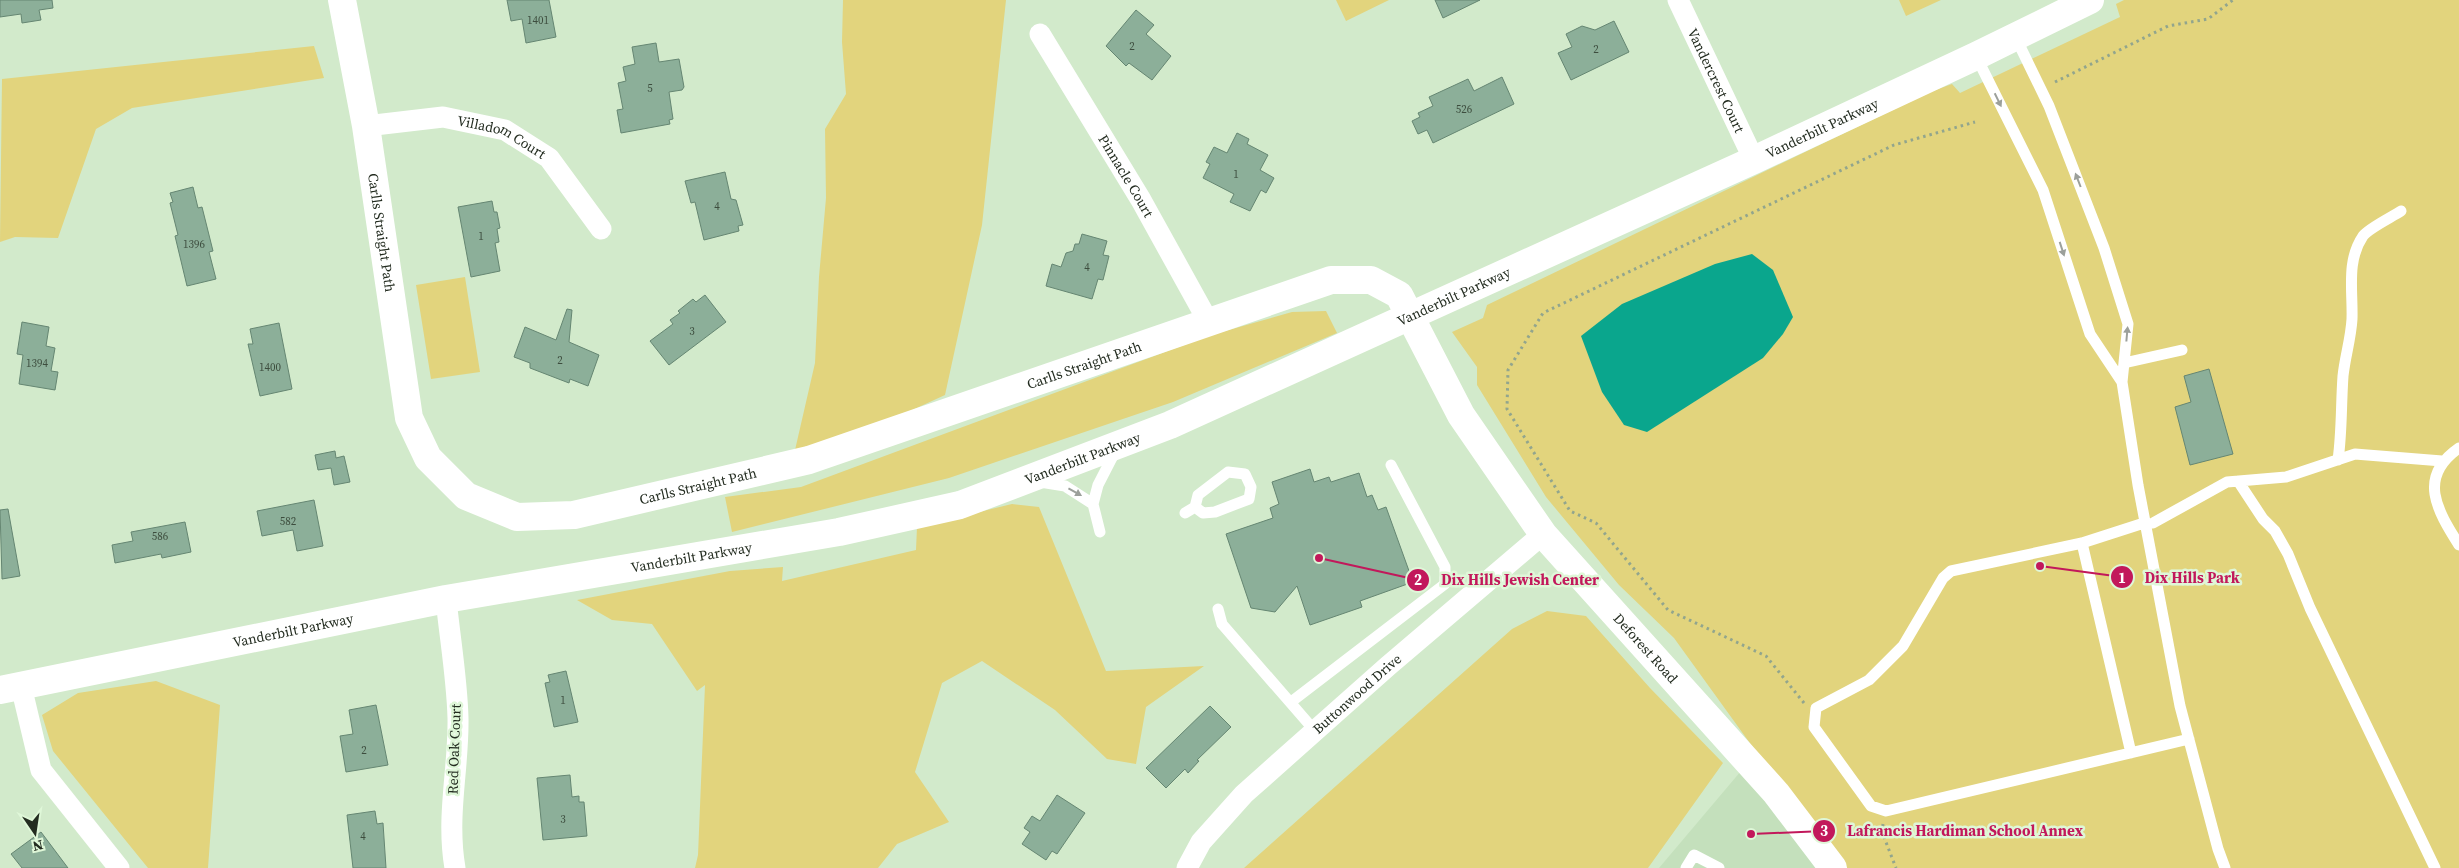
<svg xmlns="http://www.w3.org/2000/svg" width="2459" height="868" font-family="'Source Serif 4',serif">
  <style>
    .built { fill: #c4e0bc }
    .green { fill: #e2d47d }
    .water { fill: #0aa68d }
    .building { fill: #8caf99; stroke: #658672 }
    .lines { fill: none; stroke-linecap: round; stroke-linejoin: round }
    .path { stroke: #92a58d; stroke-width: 3; stroke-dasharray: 2.5 4; stroke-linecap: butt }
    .lane { stroke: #fff; stroke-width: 11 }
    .street { stroke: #fff; stroke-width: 21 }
    .secondary { stroke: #fff; stroke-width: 28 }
    .oneway { fill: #9ca09b }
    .labels { text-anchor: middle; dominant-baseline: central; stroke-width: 5; stroke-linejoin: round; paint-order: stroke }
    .number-label { font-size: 11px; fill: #3d4d3e }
    .street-label { font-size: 14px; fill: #232c20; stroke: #dff7d8 }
    .leader { fill: none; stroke: #c2185b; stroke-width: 2 }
    .callout-dot { fill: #c2185b; stroke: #dff7d8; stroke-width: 2 }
    .mark-label { font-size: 15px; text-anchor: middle; font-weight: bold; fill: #fff }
    .callout-label { font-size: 15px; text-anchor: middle; font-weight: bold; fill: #c2185b; stroke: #dff7d8; stroke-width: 5; stroke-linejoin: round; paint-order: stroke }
  </style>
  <rect width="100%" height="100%" fill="#d2eacb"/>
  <path class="built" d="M1741 771 1837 868H1659Z"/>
  <path class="green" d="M843 0H1006L982 225 945 395 860 434 795 450 815 363 819 277 826 198 825 129 846 94 842 42Z
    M1336 0H1389L1346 21Z
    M1899 0H1941L1906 16Z
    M2124 0H2459V868H1837L1791 800 1674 638 1619 585 1546 497 1477 385V367L1452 332 1483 318 1487 305 1930 92 1952 84 1960 93 2120 17 2116 4Z
    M314 46 324 78 132 108 96 129 58 238 15 237 0 242 2 79Z
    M465 277 480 372 431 379 416 285Z
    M1326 311 1337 333 1173 402 949 478 732 532 725 497 801 487 1211 335 1292 312Z
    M1012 504 1039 507 1106 671 1204 666 1146 707 1136 764 1107 759 1055 710 982 661 942 683 915 772 949 822 897 844 878 868H695L698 855 705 685 697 691 652 624 612 620 577 600 730 571 783 567 782 581 916 550 917 527Z
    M1547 611 1586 616 1650 688 1723 763 1648 868H1244L1512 629Z
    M156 681 220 705 208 868H148L53 751 42 715 78 693Z"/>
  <path class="water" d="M1752 254 1773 270 1793 317 1783 334 1763 358 1647 432 1624 425 1602 392 1581 336 1622 304 1715 264Z"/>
  <path class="building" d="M0 0H52L53 8 39 10 41 20 22 23 21 14 0 17Z
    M507 0H549L556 37 526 43 522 19 511 21Z
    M1435 0H1480L1443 18Z
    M1136 10 1154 25 1146 34 1171 56 1152 80 1129 63 1126 66 1106 46Z
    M1614 21 1629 52 1571 80 1558 53 1572 47 1566 34 1582 26 1595 30Z
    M656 43 659 62 679 59 684 87 682 90 669 92 673 119 669 120 670 124 621 133 617 110 623 109 618 83 626 81 623 67 635 64 632 47Z
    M1502 77 1514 104 1433 143 1427 130 1418 134 1412 121 1420 117 1418 113 1433 106 1429 97 1468 79 1474 91Z
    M1237 133 1249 139 1247 144 1268 155 1260 170 1274 178 1266 193 1261 190 1250 211 1230 202 1234 194 1203 178 1210 164 1206 162 1214 147 1227 153Z
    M725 172 731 199 736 200 743 225 738 226 739 231 704 240 695 202 691 203 685 181Z
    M193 187 198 208 202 207 213 251 209 252 216 279 187 286 175 236 178 235 170 203 173 202 170 193Z
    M492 201 494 212H497L500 228 497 229 499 242 495 243 500 271 471 277 458 207Z
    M1082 234 1107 241 1103 255 1109 256 1103 280 1098 279 1092 299 1046 286 1052 264 1061 267 1066 253 1073 251 1075 244H1079Z
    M705 295 726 322 669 365 650 341 673 324 670 320 680 313 678 311 693 299 696 302Z
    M567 309 572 310 569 342 599 355 588 386 570 379 569 383 530 368V363L514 357 525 327 556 340Z
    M22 322 49 327 46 346 55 348 51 371 58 372 55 390 19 384 23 355 17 354Z
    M279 323 292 389 260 396 248 344H253L250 329Z
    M2209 369 2233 454 2190 465 2175 407 2191 402 2184 376Z
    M335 451 336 458 344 456 350 482 334 485 331 468 318 470 315 455Z
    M1310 469 1314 482 1329 477 1331 482 1359 473 1367 497 1372 495 1378 510 1386 507 1413 582 1360 601 1362 607 1310 625 1297 586 1275 612 1251 608 1226 534 1273 518 1270 508 1279 504 1272 482Z
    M314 500 323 546 297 551 293 530 262 536 257 511Z
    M8 509 20 576 2 579 0 510Z
    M185 522 191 552 162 558 161 554 115 563 112 545 133 541 131 532Z
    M566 671 578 722 554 727 545 683 550 682 548 675Z
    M376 705 388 765 346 772 340 736 353 734 349 710Z
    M1210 706 1231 727 1197 760 1199 761 1188 773 1185 769 1166 788 1146 768Z
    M570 775 572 797 579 796V802H584L587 836 543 840 537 778Z
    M1057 795 1085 813 1057 854 1052 851 1046 860 1022 844 1030 832 1024 828 1032 816 1040 821Z
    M375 811 377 824 383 823 386 868H353L347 815Z
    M41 832 68 868H22L11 854Z"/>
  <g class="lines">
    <path class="path" d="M2055 82 2168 26 2208 19 2233 0
      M1804 703 1766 656 1668 610 1596 523 1570 511 1507 409 1508 370 1543 313 1894 145 1975 122
      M1883 824 1882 832 1896 868"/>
    <path class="lane" d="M2015 36 2049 106 2104 248 2128 324 2122 382 2138 485 2180 706 2218 849 2225 868
      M1976 56 2043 190 2090 334 2122 382
      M2124 363 2182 350
      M2459 448C2417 477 2437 510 2459 545
      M2338 460C2342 432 2341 404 2343 376 2345 357 2351 338 2352 319 2353 291 2346 261 2363 236 2369 228 2392 217 2401 211
      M2238 481 2263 519 2275 531 2288 554 2310 608 2435 868
      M1040 482 1065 486 1093 504 1098 485 1116 450
      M1093 504 1100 532
      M1185 513 1195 507 1203 513 1215 512 1249 499 1251 487 1245 474 1228 472 1198 495 1195 507
      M2144 523 2082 543 1951 571 1943 578 1903 646 1869 680 1816 708 1814 727 1871 806 1886 811 2189 739
      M2153 523 2227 482 2286 477 2355 454 2442 461
      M2082 543 2131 753
      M1218 609 1222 624 1315 731
      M1291 702 1445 584V567L1391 465
      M1686 868 1694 855 1719 868"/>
    <g class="street">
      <path id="s1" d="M1678 0 1754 160"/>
      <path id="s2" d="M1040 34 1141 200 1208 321"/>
      <path id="s3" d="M366 126 443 117 505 130 549 158 601 229"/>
      <path d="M446 599C450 639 457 679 458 718 459 768 446 816 455 868"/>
      <path d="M21 686 41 770 119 868"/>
      <path id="s4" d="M1187 868 1201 842 1244 794 1388 666 1543 534"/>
    </g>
    <g class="secondary">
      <path id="s5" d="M342 0 366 126 409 418 428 458 466 496 517 517 574 515 809 460 1331 280H1371L1399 295 1461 415 1543 534 1776 793 1833 868"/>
      <path id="s6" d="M0 690 446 599 839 532 960 505 1170 425 1754 160 1976 56 2090 0"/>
    </g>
  </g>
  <defs><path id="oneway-solid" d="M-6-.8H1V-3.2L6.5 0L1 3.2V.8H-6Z" transform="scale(1.25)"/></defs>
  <g class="oneway">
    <use href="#oneway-solid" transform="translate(1998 100) rotate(64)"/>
    <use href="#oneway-solid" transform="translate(2078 180) rotate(-111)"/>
    <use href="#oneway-solid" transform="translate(2062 249) rotate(72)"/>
    <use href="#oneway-solid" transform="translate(2127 334) rotate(-85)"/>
    <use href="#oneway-solid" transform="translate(1075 492) rotate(29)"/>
  </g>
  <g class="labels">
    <g class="number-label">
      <text x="538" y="20">1401</text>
      <text x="1132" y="46">2</text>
      <text x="1596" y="49">2</text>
      <text x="650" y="88">5</text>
      <text x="1464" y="109">526</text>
      <text x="1236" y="174">1</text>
      <text x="717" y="206">4</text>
      <text x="481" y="236">1</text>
      <text x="194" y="244">1396</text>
      <text x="1087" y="267">4</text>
      <text x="692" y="331">3</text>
      <text x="560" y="360">2</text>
      <text x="37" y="363">1394</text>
      <text x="270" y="367">1400</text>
      <text x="288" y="521">582</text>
      <text x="160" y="536">586</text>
      <text x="563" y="700">1</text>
      <text x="364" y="750">2</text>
      <text x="563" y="819">3</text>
      <text x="363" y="836">4</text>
    </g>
    <g class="street-label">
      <text stroke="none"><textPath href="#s1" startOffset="89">Vandercrest Court</textPath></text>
      <text stroke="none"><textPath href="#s6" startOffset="1919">Vanderbilt Parkway</textPath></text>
      <text stroke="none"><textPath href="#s3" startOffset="140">Villadom Court</textPath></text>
      <text stroke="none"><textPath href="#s2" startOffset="166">Pinnacle Court</textPath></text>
      <text stroke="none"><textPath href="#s5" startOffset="236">Carlls Straight Path</textPath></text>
      <text stroke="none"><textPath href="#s6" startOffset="1514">Vanderbilt Parkway</textPath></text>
      <text stroke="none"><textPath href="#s5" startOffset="1166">Carlls Straight Path</textPath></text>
      <text stroke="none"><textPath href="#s6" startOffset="1109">Vanderbilt Parkway</textPath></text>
      <text stroke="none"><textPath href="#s5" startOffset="761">Carlls Straight Path</textPath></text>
      <text stroke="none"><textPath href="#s6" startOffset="704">Vanderbilt Parkway</textPath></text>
      <text stroke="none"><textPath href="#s6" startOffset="299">Vanderbilt Parkway</textPath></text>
      <text stroke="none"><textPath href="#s5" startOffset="1932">Deforest Road</textPath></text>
      <text stroke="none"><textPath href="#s4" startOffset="245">Buttonwood Drive</textPath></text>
      <text transform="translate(454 749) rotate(-88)">Red Oak Court</text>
    </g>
  </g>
  <path class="leader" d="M2040 566L2122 577M1319 558L1418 580M1751 834L1824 831"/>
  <g class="callout-dot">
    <circle cx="2040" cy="566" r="5"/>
    <circle cx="1319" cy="558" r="5"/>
    <circle cx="1751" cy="834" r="5"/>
    <circle cx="2122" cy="577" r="12"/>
    <circle cx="1418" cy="580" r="12"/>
    <circle cx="1824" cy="831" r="12"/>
  </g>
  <g class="mark-label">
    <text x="2122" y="583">1</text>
    <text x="1418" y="585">2</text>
    <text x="1824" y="836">3</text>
  </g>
  <g class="callout-label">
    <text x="2192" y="583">Dix Hills Park</text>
    <text x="1520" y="585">Dix Hills Jewish Center</text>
    <text x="1965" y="836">Lafrancis Hardiman School Annex</text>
  </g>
  <g transform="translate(35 833) rotate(167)" stroke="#dff7d8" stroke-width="4" paint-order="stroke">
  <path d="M0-4L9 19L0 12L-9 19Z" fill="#232c20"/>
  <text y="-8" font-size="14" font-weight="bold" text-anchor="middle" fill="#232c20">N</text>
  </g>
</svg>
